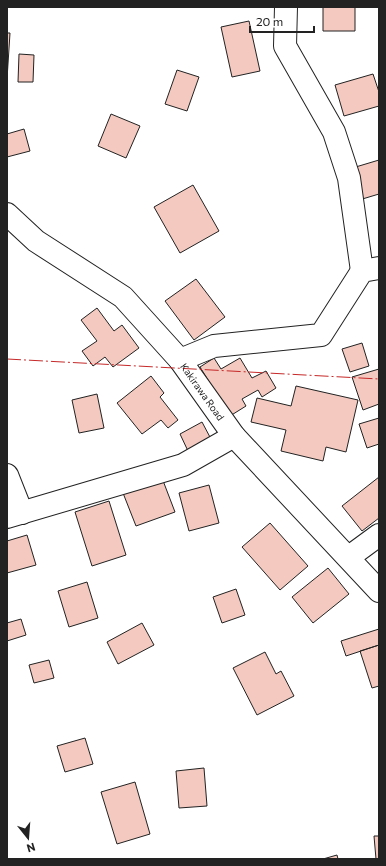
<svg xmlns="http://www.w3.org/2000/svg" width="386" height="866" font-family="Commissioner,sans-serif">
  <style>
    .building { fill: #f3c9c0; stroke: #222 }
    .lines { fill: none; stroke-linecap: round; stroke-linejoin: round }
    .minor-casing { stroke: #222; stroke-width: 24 }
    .minor { stroke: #fff; stroke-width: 22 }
    .power { stroke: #c62828; stroke-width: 1; stroke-dasharray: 14 3 2 3; stroke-linecap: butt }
    .labels { text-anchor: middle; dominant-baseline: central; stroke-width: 3; stroke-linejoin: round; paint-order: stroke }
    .street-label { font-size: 10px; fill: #222; stroke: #fff }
  </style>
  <rect width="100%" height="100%" fill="#fff"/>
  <path class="building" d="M323 7H355V31H323Z
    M249 21 260 71 232 77 221 27Z
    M7 33H10L7 79Z
    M19 54 34 55 33 82H18Z
    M177 70 199 77 187 111 165 104Z
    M373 74 379 92V106L344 116 335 85Z
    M111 114 140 126 126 158 98 146Z
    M24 129 30 151 7 157V134Z
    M379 160V194L359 200 349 169Z
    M193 185 219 231 180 253 154 207Z
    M196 279 225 317 194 340 165 301Z
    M97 308 114 331 122 325 139 348 113 367 105 357 93 366 82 351 97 341 81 320Z
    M362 343 369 366 350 372 342 349Z
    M214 358 221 369 240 358 252 378 266 371 276 388 262 397 258 390 242 399 246 406 230 416 200 367Z
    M379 369V404L363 410 352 377Z
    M151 376 164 393 160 397 178 420 168 428 161 420 142 434 117 403Z
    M296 386 358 400 346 452 326 447 323 461 281 451 286 430 251 422 257 398 291 406Z
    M97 394 104 428 79 433 72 400Z
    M379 418V444L367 448 359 424Z
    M202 422 211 439 188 451 180 434Z
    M379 477V518L362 531 342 506Z
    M162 478 175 512 136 526 123 493Z
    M209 485 219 523 189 531 179 493Z
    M109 501 126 555 92 566 75 512Z
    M270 523 308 566 280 590 242 547Z
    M27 535 36 565 7 573V541Z
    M328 568 349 594 313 623 292 597Z
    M87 582 98 618 69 627 58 591Z
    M236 589 245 615 222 623 213 597Z
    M21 619 26 635 7 641V623Z
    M142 623 154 645 118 664 107 642Z
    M379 629V645L346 656 341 641Z
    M379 645V686L372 688 360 651Z
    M265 652 276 674 281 671 294 696 257 715 233 668Z
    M49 660 54 678 34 683 29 665Z
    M85 738 93 764 65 772 57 746Z
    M204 768 207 806 179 808 176 771Z
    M135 782 150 834 117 844 101 792Z
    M374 836H379V859H376Z
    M337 855 338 859H323Z"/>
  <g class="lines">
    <g class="minor-casing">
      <g id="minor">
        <path d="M286 7 285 46 334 132 349 178 362 271"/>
        <path id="s1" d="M7 214 36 241 123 297 180 360 234 436 379 591"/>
        <path d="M180 360 214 346 321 335 362 271 379 268"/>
        <path d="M7 475 22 513"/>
        <path d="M7 517 183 465 234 436"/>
        <path d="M349 557 379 535"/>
      </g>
    </g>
    <use href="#minor" class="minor"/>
    <path class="power" d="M7 359 379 379"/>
  </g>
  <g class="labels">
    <g class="street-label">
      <text stroke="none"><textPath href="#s1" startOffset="267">Kakirawa Road</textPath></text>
    </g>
  </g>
  <rect width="386" height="866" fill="none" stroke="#222222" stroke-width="16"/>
  <g transform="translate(28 838) rotate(163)" stroke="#ffffff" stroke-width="3" paint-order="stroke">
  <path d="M0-3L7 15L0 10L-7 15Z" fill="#222222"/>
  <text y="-6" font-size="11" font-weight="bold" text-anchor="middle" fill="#222222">N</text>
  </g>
  <path d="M250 26v6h64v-6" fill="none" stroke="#222222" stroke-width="2"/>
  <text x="256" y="26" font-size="12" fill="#222222" stroke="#ffffff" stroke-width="3" paint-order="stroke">20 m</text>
</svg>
